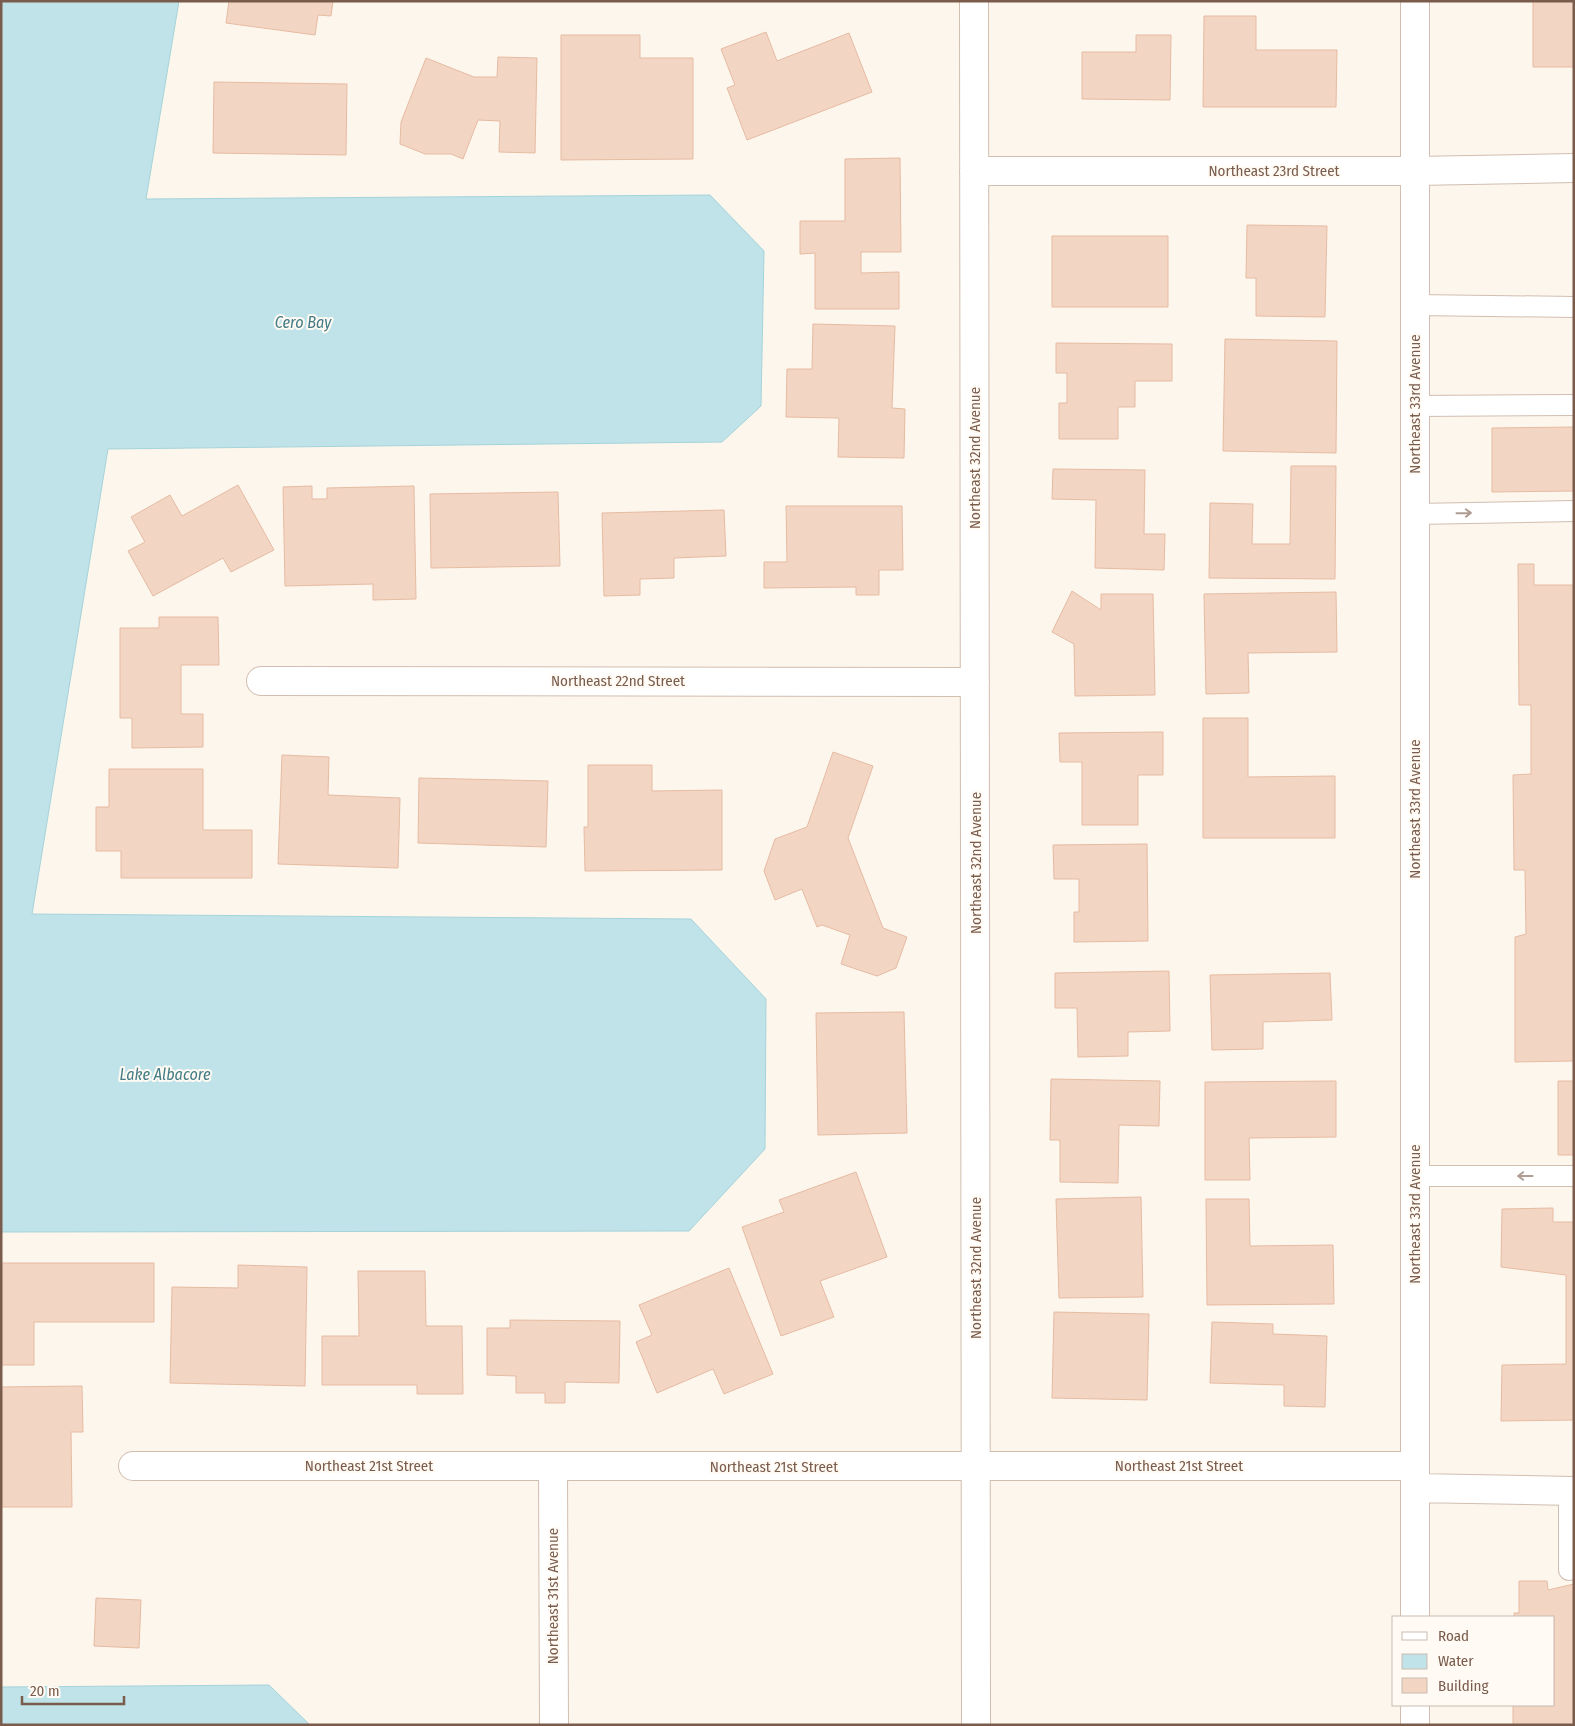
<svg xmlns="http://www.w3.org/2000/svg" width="1575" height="1726" font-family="'Fira Sans Condensed',sans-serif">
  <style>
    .water { fill: #bfe3e8; stroke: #a5d3da }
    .building { fill: #f3d5c3; stroke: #e6bba3 }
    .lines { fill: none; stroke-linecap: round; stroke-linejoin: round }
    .service-casing { stroke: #d1beb0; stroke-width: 22 }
    .minor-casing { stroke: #d1beb0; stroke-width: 30 }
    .service { stroke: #fff; stroke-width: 20 }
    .minor { stroke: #fff; stroke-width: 28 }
    .oneway { stroke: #af9d94 }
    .labels { text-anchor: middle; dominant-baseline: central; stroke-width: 4; stroke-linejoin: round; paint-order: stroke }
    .street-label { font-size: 15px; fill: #7a5c4d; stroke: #fffaf3 }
    .water-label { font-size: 16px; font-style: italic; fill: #437c86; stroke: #fffaf3 }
  </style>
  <rect width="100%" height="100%" fill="#fdf6ec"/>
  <path class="water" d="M1 1H179L146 199 710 195 764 251 761 406 722 442 108 449 32 914 691 919 766 999 765 1149 689 1231 1 1232Z
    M269 1685 310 1725H1V1687Z"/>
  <path class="building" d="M229 1H333L331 16 318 15 315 35 226 23Z
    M1533 1H1574V67H1533Z
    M1204 16H1256V50H1337L1336 107H1203Z
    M766 32 777 61 849 33 872 92 747 140 727 88 735 85 721 49Z
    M561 35H640V58H693V159L561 160Z
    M1136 35H1171L1170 100 1082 99V52H1136Z
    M498 57 537 58 535 153 499 152 500 121 478 120 463 159 451 154H425L400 144 401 122 426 58 474 77H497Z
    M214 82 347 84 346 155 213 153Z
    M900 158 901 252H861V273L899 272V309H815V253L800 254V221H845V159Z
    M1247 225 1327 226 1325 317 1256 316V278H1246Z
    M1052 236H1168V307H1052Z
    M813 324 895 326 892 408 905 409 904 458 838 457 839 418 786 417 787 369H812Z
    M1225 339 1337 341 1336 453 1223 451Z
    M1056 343 1172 344V381H1135V407H1118V439H1059V403H1067V373H1056Z
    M1574 427V491L1492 492V428Z
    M1291 466H1336L1335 579 1209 578 1210 503 1253 504 1252 544H1290Z
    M1053 469 1145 470 1144 534H1165L1164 570 1095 568 1096 500 1052 499Z
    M238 485 274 550 231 572 223 558 153 596 128 551 145 542 131 517 170 495 182 516Z
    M312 486V499H327V488L414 486 416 599 373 600V584L285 586 283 487Z
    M558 492 560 566 431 568 430 494Z
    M786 506H902L903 570H879V595H856V587L764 588V562H787Z
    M724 510 726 556 674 558V578L640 579V595L604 596 602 513Z
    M1518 564H1534V585H1574V1061L1515 1062V937L1526 934 1525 870H1514L1513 775 1531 774V705H1519Z
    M1072 591 1101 610V594H1153L1155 695 1075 696 1074 644 1052 632Z
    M1336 592 1337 652 1248 653 1249 693 1206 694 1204 594Z
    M159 617H218L219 665H181V714H203V747L132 748V718H120V628H159Z
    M1203 718H1248V777L1335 776V838H1203Z
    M1163 732V775H1138V825H1082V762H1060L1059 733Z
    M833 752 873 766 848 838 883 928 907 937 896 968 877 976 841 964 850 935 822 925 817 927 802 889 775 900 764 871 775 839 807 827Z
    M282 755 329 757 328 795 400 798 398 868 278 864Z
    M588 765H652V791L722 790V870L585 871 584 827H588Z
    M109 769H203V830H252V878H121V851H96V807H109Z
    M419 778 548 781 546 847 418 843Z
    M1147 844 1148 941 1074 942V912H1079V879H1054L1053 845Z
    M1169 971 1170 1031 1128 1032V1056L1078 1057 1077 1008H1055V973Z
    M1330 973 1332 1020 1263 1022V1049L1212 1050 1210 975Z
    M904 1012 907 1133 818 1135 816 1013Z
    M1051 1079 1160 1081 1159 1126 1119 1125 1118 1183 1060 1182V1140H1050Z
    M1336 1081V1137L1249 1138 1250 1180H1205V1082Z
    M1558 1081H1574V1155H1558Z
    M856 1172 887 1257 820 1281 834 1317 781 1336 742 1227 784 1212 779 1200Z
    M1141 1197 1143 1297 1059 1298 1056 1199Z
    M1206 1199H1249L1250 1246 1333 1245 1334 1304 1207 1305Z
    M1553 1208V1222H1574V1420L1501 1421 1502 1365 1566 1364V1275L1501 1267 1502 1209Z
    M1 1263H154V1322H34V1365H1Z
    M238 1265 307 1267 305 1386 170 1383 172 1287 238 1288Z
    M729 1268 773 1374 724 1394 713 1369 657 1393 636 1342 652 1335 639 1305Z
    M358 1271H425L426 1326H462L463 1394H417V1385H322V1336H359Z
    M1054 1312 1149 1314 1147 1400 1052 1398Z
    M510 1320 620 1321 619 1383 565 1382V1403H545V1393H516V1376L487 1375V1328H510Z
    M1212 1322 1273 1324V1334L1327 1336 1325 1407 1284 1406V1385L1210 1383Z
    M82 1386 83 1432H71L72 1507H1V1387Z
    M1519 1581H1547L1548 1590 1574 1584V1725H1513V1705H1554V1617H1514V1613H1519Z
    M96 1598 141 1600 139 1648 94 1646Z"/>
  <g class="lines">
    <g class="service-casing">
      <path id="service" d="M1415 305 1574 307
        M1415 406 1574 405
        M1415 514 1574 511
        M1415 1176H1574
        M1569 1491V1570"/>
    </g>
    <g class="minor-casing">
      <path id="minor" d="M974 1 976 1725
        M1415 1V1617
        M974 171H1415L1574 168
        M261 681 975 682
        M133 1466H1415
        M553 1467 554 1725
        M1415 1488 1574 1491
        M1415 1705V1725"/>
    </g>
    <use href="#service" class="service"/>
    <use href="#minor" class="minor"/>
  </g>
  <defs><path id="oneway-shaft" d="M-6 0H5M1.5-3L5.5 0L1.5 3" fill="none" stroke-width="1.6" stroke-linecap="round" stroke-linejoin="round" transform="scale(1.25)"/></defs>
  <g class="oneway">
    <use href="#oneway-shaft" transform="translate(1464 513) rotate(-1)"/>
    <use href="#oneway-shaft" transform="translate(1525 1176) rotate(180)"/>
  </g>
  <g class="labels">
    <g class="street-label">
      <text x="1274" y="171">Northeast 23rd Street</text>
      <text transform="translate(1415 404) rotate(-90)">Northeast 33rd Avenue</text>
      <text transform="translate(975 458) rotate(-90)">Northeast 32nd Avenue</text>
      <text x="618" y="681">Northeast 22nd Street</text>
      <text transform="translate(1415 809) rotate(-90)">Northeast 33rd Avenue</text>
      <text transform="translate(976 863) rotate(-90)">Northeast 32nd Avenue</text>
      <text transform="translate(1415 1214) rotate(-90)">Northeast 33rd Avenue</text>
      <text transform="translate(976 1268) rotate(-90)">Northeast 32nd Avenue</text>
      <text x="369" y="1466">Northeast 21st Street</text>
      <text x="1179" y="1466">Northeast 21st Street</text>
      <text x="774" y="1467">Northeast 21st Street</text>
      <text transform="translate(553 1596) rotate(-90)">Northeast 31st Avenue</text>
    </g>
    <g class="water-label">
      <text x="303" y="322">Cero Bay</text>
      <text x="165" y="1074">Lake Albacore</text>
    </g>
  </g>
  <rect width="1575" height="1726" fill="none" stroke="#7a5c4d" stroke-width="5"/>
  <rect x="1392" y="1616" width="162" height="90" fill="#fffaf3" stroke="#cabbb1"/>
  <rect x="1402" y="1632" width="25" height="8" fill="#ffffff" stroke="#cabbb1"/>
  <text x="1438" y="1641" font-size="15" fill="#7a5c4d">Road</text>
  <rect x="1402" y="1654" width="25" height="15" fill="#bfe3e8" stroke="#cabbb1"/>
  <text x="1438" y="1666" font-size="15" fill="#7a5c4d">Water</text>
  <rect x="1402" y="1678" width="25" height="15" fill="#f3d5c3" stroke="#cabbb1"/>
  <text x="1438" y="1691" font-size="15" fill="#7a5c4d">Building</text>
  <path d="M22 1696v8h102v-8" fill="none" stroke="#7a5c4d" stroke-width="2.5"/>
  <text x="30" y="1696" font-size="15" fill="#7a5c4d" stroke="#fffaf3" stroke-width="4" paint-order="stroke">20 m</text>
</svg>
